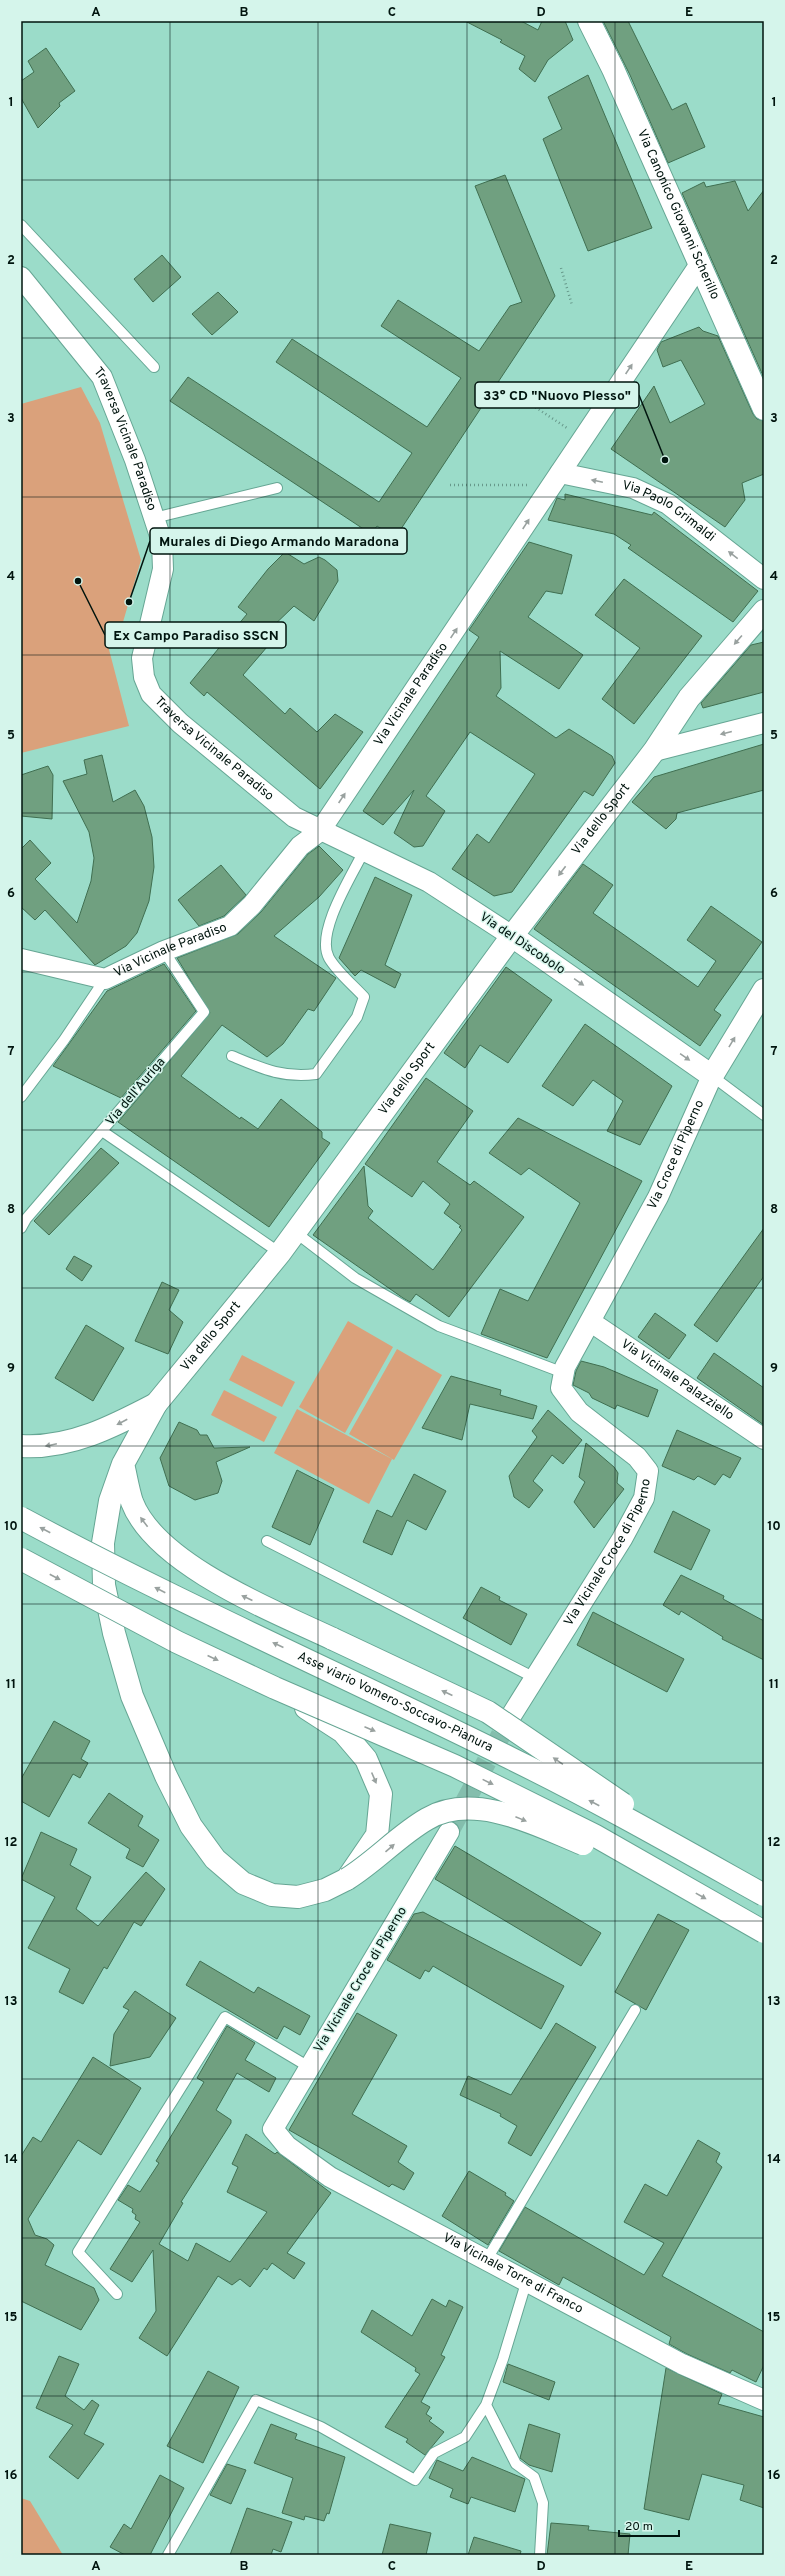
<svg xmlns="http://www.w3.org/2000/svg" width="785" height="2576" font-family="Overpass,sans-serif">
  <style>
    .green { fill: #daa17b }
    .building { fill: #70a080; stroke: #406f51 }
    .lines { fill: none; stroke-linecap: round; stroke-linejoin: round }
    .minor-tunnel { stroke: #84bead; stroke-width: 20; stroke-dasharray: 20 10; stroke-linecap: butt }
    .service-casing { stroke: #66a694; stroke-width: 12 }
    .minor-casing { stroke: #66a694; stroke-width: 22 }
    .tertiary-casing { stroke: #66a694; stroke-width: 24 }
    .trunk-casing { stroke: #66a694; stroke-width: 24 }
    .path { stroke: #67998b; stroke-width: 2.5; stroke-dasharray: 1 3; stroke-linecap: butt }
    .service { stroke: #fff; stroke-width: 10 }
    .minor { stroke: #fff; stroke-width: 20 }
    .tertiary { stroke: #fff; stroke-width: 22 }
    .trunk { stroke: #fff; stroke-width: 22 }
    .trunk-bridge-casing { stroke: #66a694; stroke-width: 24; stroke-linecap: butt }
    .trunk-bridge { stroke: #fff; stroke-width: 22 }
    .oneway { fill: #99a19f }
    .grid { fill: none; stroke: #00140e; stroke-width: 1; stroke-opacity: 0.55 }
    .labels { text-anchor: middle; dominant-baseline: central; stroke-width: 3; stroke-linejoin: round; paint-order: stroke }
    .street-label { font-size: 13px; fill: #00140e; stroke: #d5f5eb }
    .leader { fill: none; stroke: #00140e; stroke-width: 1.5 }
    .callout-dot { fill: #00140e; stroke: #d5f5eb; stroke-width: 1.5 }
    .callout { fill: #d5f5eb; stroke: #00140e; stroke-width: 1.5 }
    .callout-label { font-size: 14px; text-anchor: middle; font-weight: bold; fill: #00140e }
    .neatline { fill: none; stroke: #00140e; stroke-width: 1.5 }
    .grid-label { font-size: 13px; text-anchor: middle; font-weight: bold; fill: #00140e }
  </style>
  <rect width="100%" height="100%" fill="#9bdcc9"/>
  <path class="green" d="M81 387 100 423 141 560 121 629 106 638 129 726 21 753V404Z
    M348 1321 393 1347 345 1433 299 1407Z
    M397 1349 442 1375 394 1460 349 1434Z
    M242 1355 295 1382 282 1407 229 1380Z
    M224 1390 277 1417 264 1442 211 1415Z
    M297 1409 392 1459 369 1504 274 1453Z
    M21 2498 30 2501 63 2555H21Z"/>
  <path class="building" d="M465 21H521L538 30 542 21H565L573 40 548 60 535 82 519 69 525 56 500 42 502 40Z
    M603 21H628L672 110 686 103 705 147 668 163 630 75Z
    M46 48 75 91 59 103 60 106 38 128 21 98V81L34 72 28 61Z
    M588 75 652 228 588 251 543 139 562 129 548 97Z
    M505 175 555 296 395 538 377 526 371 534 170 401 188 377 379 502 412 453 276 362 292 339 427 427 461 378 381 326 398 300 479 351 510 306 522 302 475 186Z
    M735 181 748 211 764 190V378L682 193 704 182 706 187Z
    M162 255 181 277 153 302 134 279Z
    M218 292 238 312 212 335 192 314Z
    M699 327 703 331 718 336 753 414 757 419 764 421V474L742 483 745 500 725 527 611 449 654 386 670 423 705 404 681 360 663 367 657 350 661 342Z
    M565 494 652 515 654 512 758 591 733 622 628 548 631 545 614 534 548 520 557 498 565 500Z
    M529 542 572 555 562 594 546 591 528 617 583 655 559 689 500 651 501 688 496 696 556 738 569 729 612 756 615 763 593 796 584 791 512 892 494 896 452 869 477 834 489 843 535 774 470 732 426 796 445 811 423 846 414 847 394 833 414 790 383 825 363 811 479 637 469 630Z
    M285 552 304 564 319 557 325 560 337 570 338 581 314 621 294 606 266 633 273 640 243 675 285 714 290 708 317 732 335 714 363 732 320 789 207 692 204 696 190 683 247 614 238 607 268 569Z
    M624 579 702 636 634 724 602 699 640 648 595 615Z
    M764 642V692L703 708 701 703 751 645Z
    M764 744V790L677 813 676 819 666 829 632 802 654 777Z
    M102 755 113 802 135 790 144 806 152 837 154 867 149 901 137 933 126 946 95 965 45 910 35 920 21 907V849L30 840 51 863 35 879 77 923 91 881 94 858 89 832 63 781 87 774 84 760Z
    M48 766 53 775 52 819 21 816V775Z
    M319 846 343 870 319 897 274 936 336 978 314 1011 308 1009 283 1044 267 1057 222 1025 181 1076 240 1119 241 1117 258 1129 281 1099 322 1132V1138L330 1143 269 1227 118 1122 210 1013 177 958 238 934 261 912 308 854Z
    M583 864 613 885 593 913 698 987 716 961 687 940 711 906 762 942 714 1010 721 1015 700 1046 534 929Z
    M221 865 246 895 224 916 199 926 178 900Z
    M375 877 412 895 385 965 401 974 395 988 361 970 355 976 339 958Z
    M164 964 196 1011 121 1098 53 1066 107 991Z
    M506 967 552 1000 508 1063 480 1045 465 1068 444 1053Z
    M585 1024 672 1086 640 1145 607 1131 623 1101 593 1080 573 1106 542 1086Z
    M426 1078 473 1111 437 1162 470 1185 474 1181 524 1217 449 1317 416 1294 410 1302 403 1298 313 1235 364 1166 368 1206 373 1211 368 1218 433 1270 443 1257 462 1230 459 1227 461 1226 444 1213 450 1204 423 1181 412 1197 365 1164Z
    M518 1118 642 1181 547 1358 481 1334 500 1289 528 1301 580 1203 529 1168 521 1175 489 1153Z
    M101 1148 119 1163 49 1235 34 1221Z
    M764 1228V1276L717 1342 694 1325Z
    M74 1256 92 1266 82 1281 66 1269Z
    M162 1282 179 1290 169 1310 183 1322 168 1354 135 1341Z
    M655 1313 686 1335 669 1359 638 1337Z
    M86 1325 124 1348 93 1401 55 1378Z
    M714 1353 764 1388V1425L697 1378Z
    M581 1361 604 1367 658 1390 648 1417 617 1405 615 1409 592 1398 589 1393 573 1385 576 1371Z
    M451 1376 501 1390 500 1395 537 1406 533 1419 470 1404 462 1440 422 1428Z
    M548 1410 582 1440 563 1464 552 1455 533 1481 543 1490 529 1508 514 1497 509 1476 537 1437 532 1431Z
    M179 1422 197 1430 200 1435H207L214 1448 250 1447 216 1462 222 1481 218 1493 195 1500 169 1486 160 1458Z
    M677 1430 741 1458 730 1478 723 1474 715 1485 698 1476 694 1480 662 1466Z
    M586 1443 614 1467 618 1473 617 1483 624 1489 594 1528 574 1502 585 1482 579 1477Z
    M297 1470 334 1489 310 1545 272 1527Z
    M414 1474 446 1491 426 1530 407 1520 392 1555 363 1542 377 1510 392 1517Z
    M673 1511 710 1530 691 1570 654 1552Z
    M681 1575 724 1596 723 1599 764 1621V1660L722 1639 723 1637 681 1611 679 1615 663 1605Z
    M481 1587 500 1597 499 1600 527 1614 511 1645 463 1618Z
    M593 1612 684 1659 667 1692 577 1645Z
    M54 1721 90 1741 81 1759 88 1763 80 1778 73 1774 49 1817 21 1801V1779Z
    M109 1793 143 1816 138 1826 159 1840 143 1867 126 1858 130 1849 88 1823Z
    M41 1832 77 1849 70 1865 91 1877 76 1909 98 1926 146 1872 165 1889 141 1926 134 1922 107 1969 104 1967 83 2004 59 1992 70 1969 28 1948 55 1897 21 1879Z
    M455 1846 601 1933 581 1966 435 1879Z
    M423 1912 564 1986 541 2029 433 1966 429 1972 425 1970 420 1979 387 1960 414 1914Z
    M658 1914 689 1930 646 2010 615 1992Z
    M200 1961 254 1993 258 1987 310 2016 300 2035 284 2026 277 2039 186 1985Z
    M135 1991 176 2018 150 2057 110 2066 114 2034 129 2010 123 2007Z
    M357 2013 397 2035 352 2114 407 2146 398 2162 414 2173 404 2190 392 2184 389 2187 289 2130Z
    M556 2023 596 2047 531 2156 508 2143 517 2126 500 2116 501 2114 460 2095 468 2076 511 2095Z
    M227 2026 255 2043 245 2060 276 2078 269 2092 237 2073 216 2110 231 2120V2123L181 2202 183 2203 159 2244 188 2261 196 2243 230 2262 267 2212 227 2192 238 2167 232 2164 246 2134 275 2154 277 2152 331 2193 287 2253 305 2263 294 2279 272 2263 267 2270 264 2268 250 2287 240 2279 232 2285 218 2276 167 2356 139 2338 156 2311 153 2250 132 2282 110 2269 140 2222 135 2219 136 2215 132 2212 133 2209 118 2200 128 2185 140 2192 159 2163 156 2161 204 2082 197 2078Z
    M93 2057 141 2088 101 2155 78 2140 28 2219 35 2235 47 2239 54 2245 45 2265 94 2288 99 2300 81 2330 21 2301V2156L33 2137 41 2142Z
    M698 2140 720 2153 716 2162 722 2167 662 2276 764 2332V2365L756 2382 732 2370 730 2373 687 2354 669 2344 671 2337 563 2277 559 2285 499 2251 525 2207 644 2275 664 2243 624 2222 645 2184 667 2196Z
    M469 2171 506 2193 505 2195 514 2201 488 2245 442 2216Z
    M432 2299 446 2307 449 2300 463 2307 441 2355 445 2357 421 2402 430 2407 426 2414 432 2418 429 2421 444 2432 425 2455 406 2442 408 2439 385 2427 420 2374 415 2371 416 2368 361 2332 372 2310 412 2336Z
    M59 2356 79 2364 65 2396 84 2410 92 2400 99 2405 84 2434 104 2444 78 2479 49 2457 73 2425 36 2408Z
    M508 2364 555 2382 549 2400 503 2382Z
    M666 2368 722 2394 718 2404 764 2417V2508L740 2500 744 2485 702 2474 689 2520 644 2509Z
    M208 2371 239 2387 203 2463 167 2446Z
    M271 2424 297 2434 295 2439 345 2457 329 2514 327 2513 324 2521 305 2516 304 2520 282 2513 293 2478 254 2463Z
    M529 2424 560 2434 552 2472 529 2465 520 2458Z
    M472 2457 525 2479 515 2512 471 2497 468 2504 450 2497 453 2489 429 2478 437 2460 463 2471Z
    M227 2464 246 2470 231 2504 210 2495Z
    M160 2475 184 2488 150 2555H125L110 2547 124 2524 131 2529Z
    M247 2508 292 2522 281 2552 273 2549 271 2555H230Z
    M551 2523 589 2526 588 2530 630 2534 628 2555H547Z
    M390 2524 431 2533 426 2555H382Z
    M474 2537 521 2551 520 2555H468Z"/>
  <g class="lines">
    <path class="minor-tunnel" d="M449 1832 511 1716"/>
    <g class="service-casing">
      <path id="service" d="M21 225 154 367
        M154 518 277 488
        M232 1056C263 1069 282 1078 316 1074L357 1017 364 997C353 985 337 972 329 958 315 933 352 875 364 851
        M712 1076 764 1115
        M21 1097 64 1040 105 979
        M102 1131 280 1253
        M21 1228 26 1219 204 1012 164 951
        M295 1232 355 1278 439 1326 564 1373
        M267 1541 535 1678
        M486 2261 635 2010
        M526 2283 503 2359 486 2405 516 2464 534 2477 543 2503 540 2555
        M117 2294 78 2252 225 2017 309 2067
        M168 2555 256 2400 321 2427 415 2480 434 2453 465 2437 486 2405"/>
    </g>
    <g class="minor-casing">
      <g id="minor">
        <path id="s1" d="M21 277 102 377 135 460 162 542 163 569 142 658 144 677 151 694 180 723 294 817 429 882 512 936"/>
        <path id="s2" d="M560 473 633 488 668 504 764 579"/>
        <path d="M654 751 764 723"/>
        <path id="s3" d="M21 959 105 979 164 951 230 926 252 905 300 846 320 831 700 264"/>
        <path id="s4" d="M591 1322 764 1439"/>
        <path id="s5" d="M511 1716 622 1539 644 1498 648 1471 637 1457 579 1412 561 1388 565 1367 658 1197 712 1076"/>
        <path id="s6" d="M449 1832 273 2129 287 2146 330 2177 682 2364 764 2400"/>
      </g>
    </g>
    <g class="tertiary-casing">
      <g id="tertiary">
        <path id="s7" d="M589 21 613 69 764 409"/>
        <path d="M512 936 712 1076 764 990"/>
        <path id="s8" d="M156 1404 280 1253 512 936 654 751 689 698 764 611"/>
      </g>
    </g>
    <g class="trunk-casing">
      <path id="trunk" d="M156 1404 123 1464 110 1501 103 1543 104 1585 114 1633 132 1696 166 1776 191 1826 215 1859 243 1883 272 1895 298 1897 325 1890 347 1879 377 1835 381 1794 366 1759 343 1732 306 1708
        M21 1446C70 1449 114 1426 156 1404
        M123 1464C126 1476 128 1490 132 1502 156 1565 276 1612 333 1639"/>
    </g>
    <path class="path" d="M561 268 572 305
      M512 392 567 428
      M450 485H529"/>
    <use href="#service" class="service"/>
    <use href="#minor" class="minor"/>
    <use href="#tertiary" class="tertiary"/>
    <use href="#trunk" class="trunk"/>
    <g class="trunk-bridge-casing">
      <g id="trunk-bridge">
        <path id="s9" d="M21 1518C181 1604 347 1677 510 1758 596 1800 680 1848 764 1895"/>
        <path d="M21 1559 177 1642 275 1688 455 1766 594 1835 764 1932"/>
        <path d="M333 1639 488 1712 623 1804"/>
        <path d="M347 1879C376 1861 399 1835 427 1819 474 1791 539 1826 583 1844"/>
      </g>
    </g>
    <use href="#trunk-bridge" class="trunk-bridge"/>
  </g>
  <defs><path id="oneway-solid" d="M-6-.8H1V-3.2L6.5 0L1 3.2V.8H-6Z"/></defs>
  <g class="oneway">
    <use href="#oneway-solid" transform="translate(629 369) rotate(-56)"/>
    <use href="#oneway-solid" transform="translate(597 481) rotate(-168)"/>
    <use href="#oneway-solid" transform="translate(526 524) rotate(-57)"/>
    <use href="#oneway-solid" transform="translate(733 555) rotate(-142)"/>
    <use href="#oneway-solid" transform="translate(454 633) rotate(-56)"/>
    <use href="#oneway-solid" transform="translate(738 640) rotate(131)"/>
    <use href="#oneway-solid" transform="translate(726 733) rotate(166)"/>
    <use href="#oneway-solid" transform="translate(342 798) rotate(-56)"/>
    <use href="#oneway-solid" transform="translate(562 871) rotate(127)"/>
    <use href="#oneway-solid" transform="translate(579 982) rotate(35)"/>
    <use href="#oneway-solid" transform="translate(732 1042) rotate(-59)"/>
    <use href="#oneway-solid" transform="translate(685 1057) rotate(35)"/>
    <use href="#oneway-solid" transform="translate(122 1422) rotate(152)"/>
    <use href="#oneway-solid" transform="translate(51 1445) rotate(168)"/>
    <use href="#oneway-solid" transform="translate(144 1522) rotate(-127)"/>
    <use href="#oneway-solid" transform="translate(45 1530) rotate(-152)"/>
    <use href="#oneway-solid" transform="translate(55 1577) rotate(28)"/>
    <use href="#oneway-solid" transform="translate(160 1590) rotate(-153)"/>
    <use href="#oneway-solid" transform="translate(247 1598) rotate(-155)"/>
    <use href="#oneway-solid" transform="translate(278 1645) rotate(-155)"/>
    <use href="#oneway-solid" transform="translate(213 1658) rotate(25)"/>
    <use href="#oneway-solid" transform="translate(447 1693) rotate(-155)"/>
    <use href="#oneway-solid" transform="translate(370 1729) rotate(23)"/>
    <use href="#oneway-solid" transform="translate(558 1761) rotate(-146)"/>
    <use href="#oneway-solid" transform="translate(374 1778) rotate(67)"/>
    <use href="#oneway-solid" transform="translate(488 1782) rotate(26)"/>
    <use href="#oneway-solid" transform="translate(594 1803) rotate(-152)"/>
    <use href="#oneway-solid" transform="translate(521 1819) rotate(22)"/>
    <use href="#oneway-solid" transform="translate(390 1848) rotate(-41)"/>
    <use href="#oneway-solid" transform="translate(701 1896) rotate(29)"/>
  </g>
  <path class="grid" d="M170 21V2555M318 21V2555M467 21V2555M615 21V2555M21 180H764M21 338H764M21 497H764M21 655H764M21 813H764M21 972H764M21 1130H764M21 1288H764M21 1446H764M21 1604H764M21 1763H764M21 1921H764M21 2079H764M21 2238H764M21 2396H764"/>
  <g class="labels">
    <g class="street-label">
      <text stroke="none"><textPath href="#s7" startOffset="213">Via Canonico Giovanni Scherillo</textPath></text>
      <text stroke="none"><textPath href="#s1" startOffset="195">Traversa Vicinale Paradiso</textPath></text>
      <text stroke="none"><textPath href="#s2" startOffset="117">Via Paolo Grimaldi</textPath></text>
      <text stroke="none"><textPath href="#s3" startOffset="518">Via Vicinale Paradiso</textPath></text>
      <text stroke="none"><textPath href="#s1" startOffset="544">Traversa Vicinale Paradiso</textPath></text>
      <text stroke="none"><textPath href="#s8" startOffset="735">Via dello Sport</textPath></text>
      <text transform="translate(522 944) rotate(34)">Via del Discobolo</text>
      <text stroke="none"><textPath href="#s3" startOffset="158">Via Vicinale Paradiso</textPath></text>
      <text stroke="none"><textPath href="#s8" startOffset="411">Via dello Sport</textPath></text>
      <text transform="translate(136 1092) rotate(-50)">Via dell'Auriga</text>
      <text stroke="none"><textPath href="#s5" startOffset="665">Via Croce di Piperno</textPath></text>
      <text stroke="none"><textPath href="#s8" startOffset="87">Via dello Sport</textPath></text>
      <text stroke="none"><textPath href="#s4" startOffset="104">Via Vicinale Palazziello</textPath></text>
      <text stroke="none"><textPath href="#s5" startOffset="191">Via Vicinale Croce di Piperno</textPath></text>
      <text stroke="none"><textPath href="#s9" startOffset="417">Asse viario Vomero-Soccavo-Pianura</textPath></text>
      <text transform="translate(361 1980) rotate(-59)">Via Vicinale Croce di Piperno</text>
      <text stroke="none"><textPath href="#s6" startOffset="627">Via Vicinale Torre di Franco</textPath></text>
    </g>
  </g>
  <path class="leader" d="M665 460L639 395M129 602L150 541M78 581L105 635"/>
  <g class="callout-dot">
    <circle cx="665" cy="460" r="4"/>
    <circle cx="129" cy="602" r="4"/>
    <circle cx="78" cy="581" r="4"/>
  </g>
  <g class="callout">
    <rect x="475" y="382" width="164" height="26" rx="4"/>
    <rect x="150" y="528" width="257" height="26" rx="4"/>
    <rect x="105" y="622" width="181" height="26" rx="4"/>
  </g>
  <g class="callout-label">
    <text x="557" y="400">33° CD "Nuovo Plesso"</text>
    <text x="279" y="546">Murales di Diego Armando Maradona</text>
    <text x="196" y="640">Ex Campo Paradiso SSCN</text>
  </g>
  <rect width="785" height="2576" fill="none" stroke="#d5f5eb" stroke-width="44"/>
  <path d="M619 2530v6h60v-6" fill="none" stroke="#00140e" stroke-width="2"/>
  <text x="625" y="2530" font-size="12" fill="#00140e" stroke="#d5f5eb" stroke-width="3" paint-order="stroke">20 m</text>
  <rect x="22" y="22" width="741" height="2532" class="neatline"/>
  <g class="grid-label">
    <text x="96" y="16">A</text>
    <text x="244" y="16">B</text>
    <text x="392" y="16">C</text>
    <text x="541" y="16">D</text>
    <text x="689" y="16">E</text>
    <text x="11" y="106">1</text>
    <text x="774" y="106">1</text>
    <text x="11" y="264">2</text>
    <text x="774" y="264">2</text>
    <text x="11" y="422">3</text>
    <text x="774" y="422">3</text>
    <text x="11" y="580">4</text>
    <text x="774" y="580">4</text>
    <text x="11" y="739">5</text>
    <text x="774" y="739">5</text>
    <text x="11" y="897">6</text>
    <text x="774" y="897">6</text>
    <text x="11" y="1055">7</text>
    <text x="774" y="1055">7</text>
    <text x="11" y="1213">8</text>
    <text x="774" y="1213">8</text>
    <text x="11" y="1372">9</text>
    <text x="774" y="1372">9</text>
    <text x="11" y="1530">10</text>
    <text x="774" y="1530">10</text>
    <text x="11" y="1688">11</text>
    <text x="774" y="1688">11</text>
    <text x="11" y="1846">12</text>
    <text x="774" y="1846">12</text>
    <text x="11" y="2005">13</text>
    <text x="774" y="2005">13</text>
    <text x="11" y="2163">14</text>
    <text x="774" y="2163">14</text>
    <text x="11" y="2321">15</text>
    <text x="774" y="2321">15</text>
    <text x="11" y="2479">16</text>
    <text x="774" y="2479">16</text>
    <text x="96" y="2570">A</text>
    <text x="244" y="2570">B</text>
    <text x="392" y="2570">C</text>
    <text x="541" y="2570">D</text>
    <text x="689" y="2570">E</text>
  </g>
</svg>
